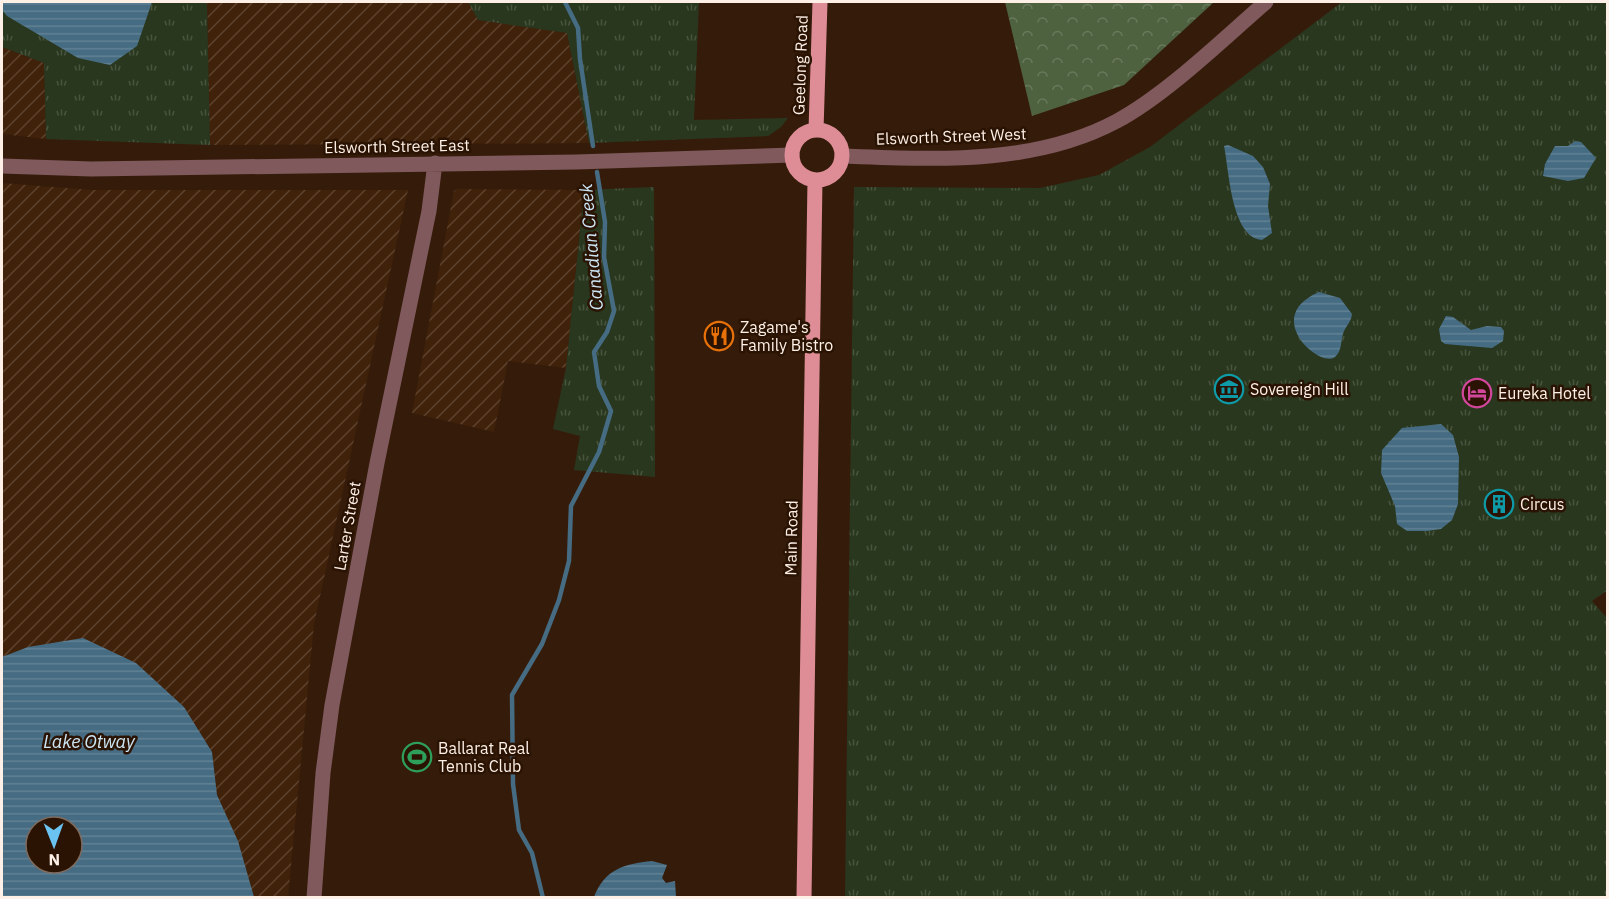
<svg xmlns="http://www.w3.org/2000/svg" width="1609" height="899" font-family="'IBM Plex Sans',sans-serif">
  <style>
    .industrial { fill: url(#industrial-furrows); fill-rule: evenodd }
    .forest { fill: url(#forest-crowns) }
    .park { fill: url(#park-tufts) }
    .water { fill: url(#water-rules); fill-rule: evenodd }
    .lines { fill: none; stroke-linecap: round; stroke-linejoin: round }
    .stream { stroke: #466c83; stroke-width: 4.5 }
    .minor { stroke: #80595d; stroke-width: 15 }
    .major { stroke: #de8d96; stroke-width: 15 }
    .labels { text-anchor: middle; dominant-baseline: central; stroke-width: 5; stroke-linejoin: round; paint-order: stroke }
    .street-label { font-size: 16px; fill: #fef0e7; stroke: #2a1302 }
    .poi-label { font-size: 16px; fill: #fef0e7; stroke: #2a1302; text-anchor: start }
    .water-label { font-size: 18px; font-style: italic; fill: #cde6f6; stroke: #2a1302 }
  </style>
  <defs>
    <pattern id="industrial-furrows" width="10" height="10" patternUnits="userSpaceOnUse" patternTransform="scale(1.5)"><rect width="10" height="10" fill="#40210a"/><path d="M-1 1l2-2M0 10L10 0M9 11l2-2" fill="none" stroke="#5d422e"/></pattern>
    <pattern id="forest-crowns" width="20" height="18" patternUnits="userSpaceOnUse" patternTransform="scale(1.5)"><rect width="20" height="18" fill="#4e6240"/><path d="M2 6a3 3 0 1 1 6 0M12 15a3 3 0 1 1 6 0" fill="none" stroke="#69795c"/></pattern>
    <pattern id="park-tufts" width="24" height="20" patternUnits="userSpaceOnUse" patternTransform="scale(1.5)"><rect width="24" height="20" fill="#29371e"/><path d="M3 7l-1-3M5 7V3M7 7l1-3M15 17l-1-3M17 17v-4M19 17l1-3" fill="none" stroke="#49543f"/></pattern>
    <pattern id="water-rules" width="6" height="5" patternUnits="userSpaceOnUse" patternTransform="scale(1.5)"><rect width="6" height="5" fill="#466c83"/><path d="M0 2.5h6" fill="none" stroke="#628195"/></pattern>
  </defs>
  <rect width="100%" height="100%" fill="#351c0a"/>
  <path class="industrial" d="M207 2H468L479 20 567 33 589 143 210 145Z
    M2 47 44 63 46 139 2 134Z
    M2 183 92 190H408L314 624 288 897H2ZM36 827H72V863H36Z
    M458 189 584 190 566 368 508 361 494 432 412 413 454 191Z"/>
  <path class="forest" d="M1005 2H1214L1124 85 1032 116Z"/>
  <path class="park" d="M2 2H207L210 145 46 139 44 63 2 47Z
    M468 2H699L694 120 788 118 781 127 768 136 589 143 567 33 478 20Z
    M1342 2H1607L1608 590 1592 601 1607 618V897L845 898 854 187 1040 188 1099 175 1150 147Z
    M654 187 655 477 574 470 580 436 553 429 566 368 584 190Z"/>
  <path class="water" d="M2 2H152L137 46 110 65 78 58 7 16 2 10Z
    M1575 141 1581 142 1596 158 1584 178 1568 181 1543 176 1545 164 1555 146H1568Z
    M1228 145 1253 156 1263 167 1270 184 1268 206 1272 233 1262 240C1231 238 1229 169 1224 146Z
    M1319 292 1340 298 1352 314C1351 322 1347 325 1344 331 1340 340 1343 350 1335 357 1320 369 1261 317 1319 292Z
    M1446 316 1453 317 1471 330 1487 326 1501 327 1504 331 1503 341 1492 348 1445 344 1441 341 1439 329Z
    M1441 424 1453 435 1459 457 1458 504 1452 520 1441 529 1427 531H1407L1397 524 1395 506 1381 473 1382 450 1402 428Z
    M83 638 136 663 184 707 212 752 217 795 238 841 254 897H2V657L28 647ZM36 827H72V863H36Z
    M652 861 667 865 662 878 666 883 675 881 676 897H594C605 869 624 864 652 861Z"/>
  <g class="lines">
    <path class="stream" d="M565 2 578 28 580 59 593 146
      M543 898 532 853 519 830 513 784 512 695 542 644 559 600 569 561 571 506 599 452 611 411 599 386 594 352 607 332 614 311 604 257 605 222 597 172"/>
    <path class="minor" d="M842 156C934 159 1033 166 1117 121 1167 94 1223 39 1266 2
      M2 166 91 169 576 162 792 155
      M314 898 323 773 332 705 377 463 429 211 435 163"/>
    <path class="major" d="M816 130 820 2
      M792 155a25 25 0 1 1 50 0a25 25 0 1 1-50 0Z
      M804 898 815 180"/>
  </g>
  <defs>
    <g id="restaurant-ring" transform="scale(1.5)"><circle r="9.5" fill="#2a1302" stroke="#e8710a" stroke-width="1.5"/><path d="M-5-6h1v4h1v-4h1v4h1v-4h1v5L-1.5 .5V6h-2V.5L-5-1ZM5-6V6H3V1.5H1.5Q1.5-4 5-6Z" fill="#e8710a"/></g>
    <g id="museum-ring" transform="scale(1.5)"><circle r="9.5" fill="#2a1302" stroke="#0f9aa8" stroke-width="1.5"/><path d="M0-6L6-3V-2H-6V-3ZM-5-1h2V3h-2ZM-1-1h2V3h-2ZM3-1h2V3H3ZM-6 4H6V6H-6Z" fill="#0f9aa8"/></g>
    <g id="hotel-ring" transform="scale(1.5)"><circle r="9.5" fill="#2a1302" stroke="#d1479c" stroke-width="1.5"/><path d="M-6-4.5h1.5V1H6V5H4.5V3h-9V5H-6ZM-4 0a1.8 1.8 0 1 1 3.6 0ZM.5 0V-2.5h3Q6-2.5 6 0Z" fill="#d1479c"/></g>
    <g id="building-ring" transform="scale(1.5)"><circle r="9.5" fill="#2a1302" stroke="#0f9aa8" stroke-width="1.5"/><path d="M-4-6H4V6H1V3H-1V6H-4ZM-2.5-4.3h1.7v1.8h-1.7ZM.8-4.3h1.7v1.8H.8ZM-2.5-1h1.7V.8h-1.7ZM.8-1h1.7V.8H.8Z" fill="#0f9aa8"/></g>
    <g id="stadium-ring" transform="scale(1.5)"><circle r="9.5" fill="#2a1302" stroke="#2e9e5b" stroke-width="1.5"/><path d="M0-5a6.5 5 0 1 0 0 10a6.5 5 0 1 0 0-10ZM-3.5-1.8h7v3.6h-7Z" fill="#2e9e5b"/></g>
  </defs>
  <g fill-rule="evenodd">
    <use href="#restaurant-ring" x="719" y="336"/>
    <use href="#museum-ring" x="1229" y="389"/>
    <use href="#hotel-ring" x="1477" y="393"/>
    <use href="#building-ring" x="1499" y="504"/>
    <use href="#stadium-ring" x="417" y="757"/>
  </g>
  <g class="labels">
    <g class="street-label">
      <text transform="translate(800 65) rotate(-88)">Geelong Road</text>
      <text transform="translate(951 136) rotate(-2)">Elsworth Street West</text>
      <text transform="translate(397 146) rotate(-1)">Elsworth Street East</text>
      <text transform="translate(347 526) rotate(-80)">Larter Street</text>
      <text transform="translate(791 538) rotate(-89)">Main Road</text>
    </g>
    <g class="poi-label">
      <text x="740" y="327">Zagame's<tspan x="740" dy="18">Family Bistro</tspan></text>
      <text x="1250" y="389">Sovereign Hill</text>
      <text x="1498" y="393">Eureka Hotel</text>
      <text x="1520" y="504">Circus</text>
      <text x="438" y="748">Ballarat Real<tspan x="438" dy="18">Tennis Club</tspan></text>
    </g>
    <g class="water-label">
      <text transform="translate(591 247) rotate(-95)">Canadian Creek</text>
      <text x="89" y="741">Lake Otway</text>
    </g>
  </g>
  <rect width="1609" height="899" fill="none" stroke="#fef0e7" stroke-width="6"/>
  <g transform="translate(54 845) rotate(179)"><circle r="28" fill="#2a1302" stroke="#7f6b5e" stroke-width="1.5"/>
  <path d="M0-4.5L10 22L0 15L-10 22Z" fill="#6bc3f2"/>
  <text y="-9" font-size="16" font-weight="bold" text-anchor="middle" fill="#fef0e7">N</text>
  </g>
</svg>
